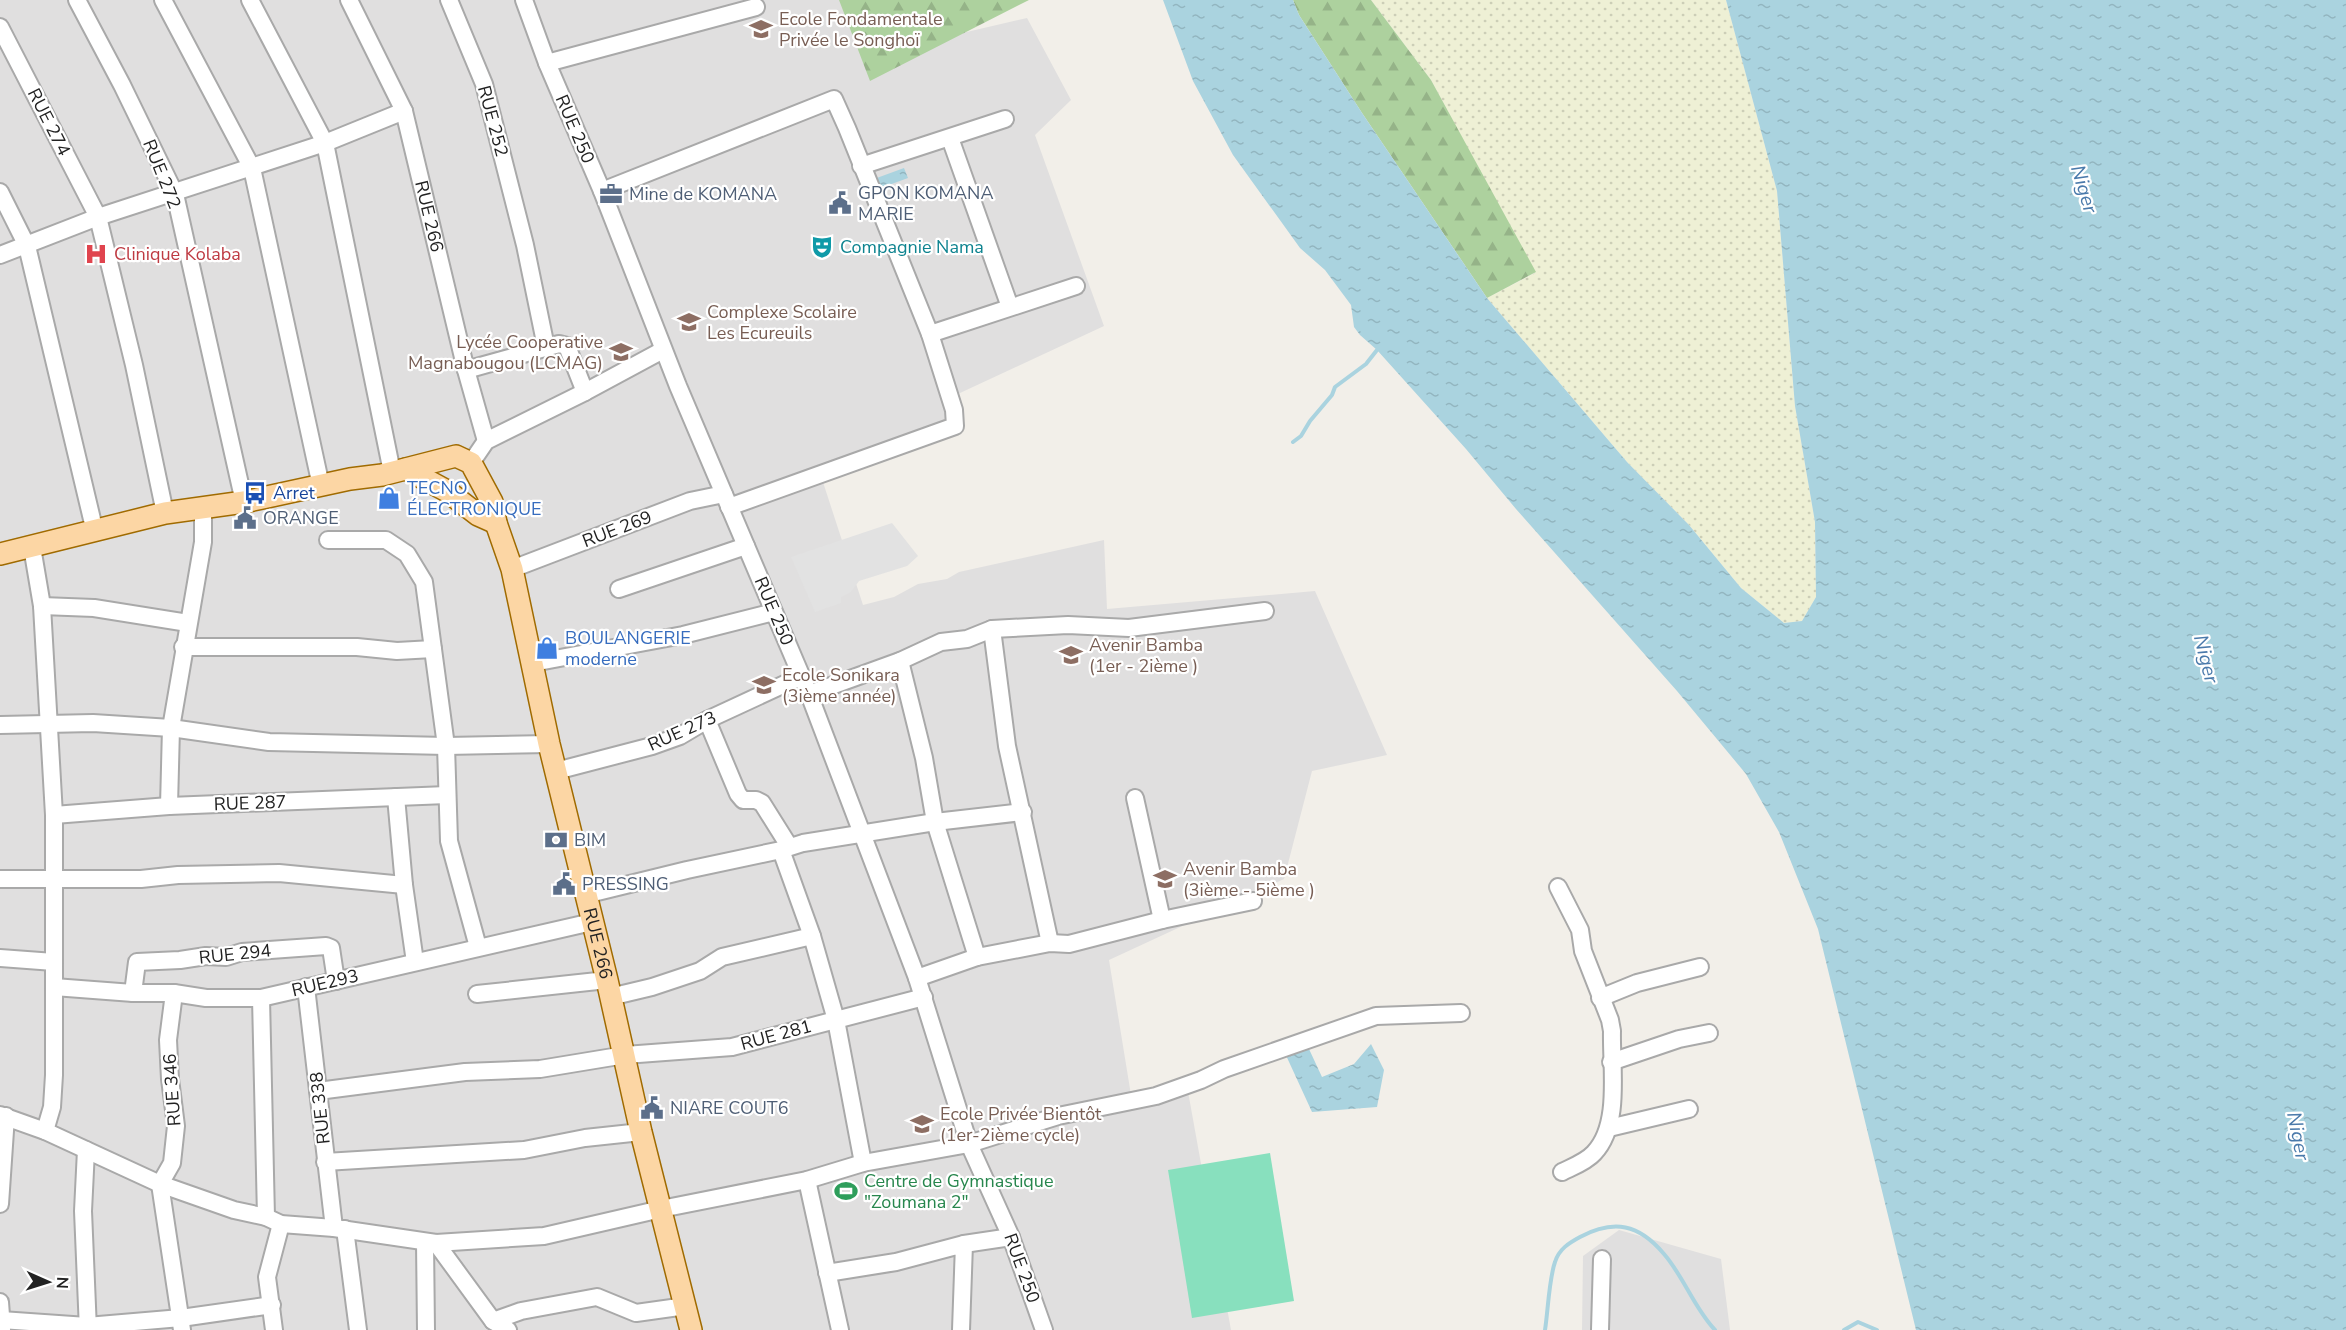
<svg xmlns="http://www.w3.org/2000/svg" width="2346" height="1330" font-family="'Nunito Sans',sans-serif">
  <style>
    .residential { fill: #e0dfdf }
    .farmland { fill: url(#farmland-dots) }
    .forest { fill: url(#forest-firs) }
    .pitch { fill: #88e0be }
    .parking { fill: #e2e2e2 }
    .water { fill: url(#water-ripples) }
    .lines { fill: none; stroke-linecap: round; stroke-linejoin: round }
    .stream { stroke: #aad3df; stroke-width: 4 }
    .minor-casing { stroke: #a9a9a9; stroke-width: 20 }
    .major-casing { stroke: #a06b00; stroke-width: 24 }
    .minor { stroke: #fff; stroke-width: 16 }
    .major { stroke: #fcd6a4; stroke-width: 21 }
    .labels { text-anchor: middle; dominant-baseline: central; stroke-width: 4.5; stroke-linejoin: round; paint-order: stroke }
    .education-label { font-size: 18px; fill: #785e54; stroke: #fff; text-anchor: start }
    .street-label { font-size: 18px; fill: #222; stroke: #fff }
    .service-label { font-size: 18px; fill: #4e5e75; stroke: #fff; text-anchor: start }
    .culture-label { font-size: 18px; fill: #0d838f; stroke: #fff; text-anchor: start }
    .health-label { font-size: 18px; fill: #be3a42; stroke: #fff; text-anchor: start }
    .shop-label { font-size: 18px; fill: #366cbe; stroke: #fff; text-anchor: start }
    .transit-label { font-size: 18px; fill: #164399; stroke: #fff; text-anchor: start }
    .leisure-label { font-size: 18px; fill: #27864d; stroke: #fff; text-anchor: start }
    .water-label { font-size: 20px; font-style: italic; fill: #4a7aab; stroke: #fff }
  </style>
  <defs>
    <pattern id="farmland-dots" width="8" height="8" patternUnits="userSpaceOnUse" patternTransform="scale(1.5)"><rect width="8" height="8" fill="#eef0d5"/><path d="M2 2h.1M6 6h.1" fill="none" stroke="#ccceb7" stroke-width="1.8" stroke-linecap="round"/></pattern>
    <pattern id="forest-firs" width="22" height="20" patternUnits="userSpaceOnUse" patternTransform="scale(1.5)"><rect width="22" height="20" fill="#add19e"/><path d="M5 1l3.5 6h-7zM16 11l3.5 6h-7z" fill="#95b388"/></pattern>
    <pattern id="water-ripples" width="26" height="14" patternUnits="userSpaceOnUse" patternTransform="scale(1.5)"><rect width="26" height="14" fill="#aad3df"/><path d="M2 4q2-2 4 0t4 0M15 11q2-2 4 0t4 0" fill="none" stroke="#92b5bf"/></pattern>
  </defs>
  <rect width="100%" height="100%" fill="#f2efe9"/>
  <path class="residential" d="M0 0H899L924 42 1027 18 1071 100 1035 135 1104 326 945 400 955 426 821 476 863 605 894 597 918 584 947 579 959 572 1104 540 1107 609 1315 591 1387 755 1312 771 1284 879 1109 960 1131 1095 1187 1086 1231 1330H0Z
    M1619 1230 1721 1259 1730 1330H1582L1583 1256Z"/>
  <path class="farmland" d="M1371 0H1726L1777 191 1795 406 1815 522 1816 597 1802 621 1784 623 1741 588 1689 525 1627 462 1487 298 1535 273 1431 80Z"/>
  <path class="forest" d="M839 0H1029L870 81Z
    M1293 0H1371L1431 80 1536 272 1487 298 1362 113 1299 15Z"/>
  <path class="pitch" d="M1270 1153 1294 1301 1192 1318 1168 1170Z"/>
  <path class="parking" d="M892 523 918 556 907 566 859 581 851 592 841 597V603L815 612 791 557Z"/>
  <path class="water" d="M1163 0H1293L1299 15 1362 113 1487 298 1627 462 1689 525 1741 588 1784 623 1802 621 1816 597 1815 522 1795 406 1777 191 1726 0H2346V1330H1916L1818 929 1779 832 1746 774 1677 691 1516 509 1466 449 1377 350 1360 335 1354 327 1351 305 1325 270 1300 248 1233 155 1193 81Z
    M904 168 908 178 878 189 874 179Z
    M1371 1044 1384 1070 1377 1107 1312 1112 1284 1051 1309 1049 1322 1077 1354 1064Z"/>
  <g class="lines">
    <path class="stream" d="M1293 442 1301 436 1310 421 1332 395 1335 387 1366 364 1377 350
      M1545 1330C1548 1311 1549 1279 1555 1262 1559 1249 1569 1243 1580 1237 1614 1219 1639 1224 1664 1254 1684 1277 1694 1308 1715 1330
      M1844 1330 1858 1322 1877 1330"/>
    <g class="minor-casing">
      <g id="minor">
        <path d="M77 0 122 85 175 194 244 502"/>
        <path d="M163 0 252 168 321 486"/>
        <path d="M250 0 325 143 392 472"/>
        <path id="s1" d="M349 0 404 111 466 370 486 441"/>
        <path d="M449 0 484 84 525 245 546 347"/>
        <path d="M524 0 547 63 602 191 678 386 809 694 917 978 969 1144 1011 1237 1044 1330"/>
        <path d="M0 27 98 217 134 365 165 513"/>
        <path d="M547 63 756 7"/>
        <path d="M950 138 1010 307"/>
        <path d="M861 166 1005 119"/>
        <path d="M602 191 834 99 847 128 930 334 954 410 955 426 729 507"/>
        <path d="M0 192 27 246 95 532"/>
        <path d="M0 255 98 217 325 143 404 111"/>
        <path d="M930 334 1076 286"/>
        <path d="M466 370 559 344 567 346 585 392"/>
        <path d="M471 463 486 441 585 392 663 350"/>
        <path d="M328 540H386L407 554 424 582 446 746 449 841 478 947"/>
        <path d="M32 547 42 606 54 815V1075L52 1107 45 1131"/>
        <path d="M512 569 690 501 724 494"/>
        <path d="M619 589 746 546"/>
        <path d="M42 606 94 608 188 623"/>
        <path d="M992 629 1007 746 1050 943"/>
        <path d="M183 647H357L397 651 433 649"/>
        <path d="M900 661 924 758 935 822 977 957"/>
        <path d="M533 663 683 635 774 612"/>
        <path d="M809 694 900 661 941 642 967 639 992 629 1068 625 1129 628 1265 611"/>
        <path d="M707 720 738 794 743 800H756L762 803 789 846"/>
        <path d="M0 725 93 723 171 728 269 742 446 746 549 744"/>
        <path d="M556 771 652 746 680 736 707 720 802 676"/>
        <path d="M396 797 404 885 415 962"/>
        <path d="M1135 798 1162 920"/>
        <path d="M169 806 171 728 203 542V508"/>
        <path d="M54 815 169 806 447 795"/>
        <path d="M781 850 812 936 836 1020 863 1163"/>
        <path d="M0 879H141L178 875 279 873 404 885"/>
        <path d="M1558 887 1580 930 1583 951 1610 1020 1612 1031C1611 1068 1621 1125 1594 1153 1586 1162 1572 1167 1562 1172"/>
        <path d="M585 895 687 870 781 850 803 843 935 822 1023 812"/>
        <path d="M0 958 54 962"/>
        <path d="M917 978 977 957 1050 943 1069 944 1162 920 1253 901"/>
        <path d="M54 987 133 993H174L206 998H261L592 922"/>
        <path d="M306 987 334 1228"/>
        <path d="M133 993 137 962 180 960 206 956 226 957 242 952 326 946 331 948 336 981"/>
        <path d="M174 993 168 1040 170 1079 176 1126 172 1163 160 1184 182 1330"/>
        <path d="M477 994 607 980"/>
        <path d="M610 997 652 987 700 971 722 957 812 936"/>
        <path d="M261 998 266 1217"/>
        <path d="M1600 998 1637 983 1700 967"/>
        <path d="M1611 1062 1679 1039 1709 1033"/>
        <path d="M318 1091 465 1072 540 1069 625 1055 732 1047 924 997"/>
        <path d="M0 1115 45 1131 160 1184 234 1210 266 1217 281 1224 334 1228 436 1243 544 1236 661 1209 807 1180 863 1163 969 1144 1058 1116 1156 1096 1201 1080 1224 1069 1376 1016 1461 1013"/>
        <path d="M1609 1128 1689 1109"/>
        <path d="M86 1150 83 1211 88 1330"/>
        <path d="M325 1162 524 1150 585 1138 641 1132"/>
        <path d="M807 1180 840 1330"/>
        <path d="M0 1204 6 1116"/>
        <path d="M345 1229 358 1330"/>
        <path d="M425 1242 426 1330"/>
        <path d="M436 1243 493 1321 508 1330"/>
        <path d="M964 1244 1011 1237"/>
        <path d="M827 1273 896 1262 964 1244 961 1330"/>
        <path d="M0 1302 2 1329"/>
        <path d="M1 1320 87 1326 181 1318 272 1305"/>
        <path d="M493 1321 521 1311 597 1297 636 1313 686 1306"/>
        <path d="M274 1330 267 1277 281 1224"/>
        <path d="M1600 1330 1602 1259"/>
      </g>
    </g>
    <g class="major-casing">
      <g id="major">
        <path d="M406 469 447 491 478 515 496 523"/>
        <path id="s2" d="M0 554 165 513 244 502 350 479 382 475 456 456 471 463 492 502 496 523 512 569 549 744 607 980 641 1132 691 1330"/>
      </g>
    </g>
    <use href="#minor" class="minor"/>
    <use href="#major" class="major"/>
  </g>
  <defs>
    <g id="school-bare" transform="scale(1.8)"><path d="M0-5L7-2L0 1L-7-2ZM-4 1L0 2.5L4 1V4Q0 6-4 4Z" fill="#8d6e63" stroke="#fff" stroke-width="2.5" paint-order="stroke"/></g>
    <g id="office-bare" transform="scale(1.8)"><path d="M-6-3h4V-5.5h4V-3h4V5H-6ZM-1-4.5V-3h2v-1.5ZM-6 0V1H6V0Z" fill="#5c6f8a" stroke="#fff" stroke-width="2.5" paint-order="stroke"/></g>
    <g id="civic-bare" transform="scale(1.8)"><path d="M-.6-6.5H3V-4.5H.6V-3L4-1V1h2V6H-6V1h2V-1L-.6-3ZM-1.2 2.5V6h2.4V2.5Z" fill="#5c6f8a" stroke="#fff" stroke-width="2.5" paint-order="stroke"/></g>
    <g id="theatre-bare" transform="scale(1.8)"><path d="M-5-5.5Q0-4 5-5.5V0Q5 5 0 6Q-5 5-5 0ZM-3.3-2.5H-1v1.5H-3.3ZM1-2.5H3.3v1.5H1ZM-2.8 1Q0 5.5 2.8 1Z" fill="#0f9aa8" stroke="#fff" stroke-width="2.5" paint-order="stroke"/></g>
    <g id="hospital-bare" transform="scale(1.8)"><path d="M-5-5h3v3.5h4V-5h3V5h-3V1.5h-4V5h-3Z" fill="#e0444e" stroke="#fff" stroke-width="2.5" paint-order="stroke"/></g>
    <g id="bus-bare" transform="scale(1.8)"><path d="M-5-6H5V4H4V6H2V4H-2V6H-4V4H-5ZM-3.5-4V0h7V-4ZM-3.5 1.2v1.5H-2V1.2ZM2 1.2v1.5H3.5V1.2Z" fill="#1a4fb4" stroke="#fff" stroke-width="2.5" paint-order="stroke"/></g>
    <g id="shop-bare" transform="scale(1.8)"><path d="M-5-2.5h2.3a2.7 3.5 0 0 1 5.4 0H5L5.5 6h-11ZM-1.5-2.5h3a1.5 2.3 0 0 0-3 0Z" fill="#3f7fe0" stroke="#fff" stroke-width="2.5" paint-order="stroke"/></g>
    <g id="bank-bare" transform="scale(1.8)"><path d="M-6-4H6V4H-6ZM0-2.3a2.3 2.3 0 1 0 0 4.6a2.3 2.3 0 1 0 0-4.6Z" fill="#5c6f8a" stroke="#fff" stroke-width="2.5" paint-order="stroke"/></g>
    <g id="stadium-bare" transform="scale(1.8)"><path d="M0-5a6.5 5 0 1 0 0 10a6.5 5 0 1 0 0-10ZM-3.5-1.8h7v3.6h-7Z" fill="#2e9e5b" stroke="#fff" stroke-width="2.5" paint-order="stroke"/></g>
  </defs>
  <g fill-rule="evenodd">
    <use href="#school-bare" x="761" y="29"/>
    <use href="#office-bare" x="611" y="194"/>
    <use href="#civic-bare" x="840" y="203"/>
    <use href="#theatre-bare" x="822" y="247"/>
    <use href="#hospital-bare" x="96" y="254"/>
    <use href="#school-bare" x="689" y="322"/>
    <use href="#school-bare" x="621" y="352"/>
    <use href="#bus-bare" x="255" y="493"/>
    <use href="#shop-bare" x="389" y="498"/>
    <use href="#civic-bare" x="245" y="518"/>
    <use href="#shop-bare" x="547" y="648"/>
    <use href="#school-bare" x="1071" y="655"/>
    <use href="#school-bare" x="764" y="685"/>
    <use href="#bank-bare" x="556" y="840"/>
    <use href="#school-bare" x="1165" y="879"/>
    <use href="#civic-bare" x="564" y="884"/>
    <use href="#civic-bare" x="652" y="1108"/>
    <use href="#school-bare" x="922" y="1124"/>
    <use href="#stadium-bare" x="846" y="1191"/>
  </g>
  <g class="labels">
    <g class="education-label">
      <text x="779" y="19">Ecole Fondamentale<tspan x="779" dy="21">Privée le Songhoï</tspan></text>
      <text x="707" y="312">Complexe Scolaire<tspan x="707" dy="21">Les Ecureuils</tspan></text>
      <text x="603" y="342" text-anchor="end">Lycée Cooperative<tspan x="603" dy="21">Magnabougou (LCMAG)</tspan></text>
      <text x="1089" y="645">Avenir Bamba<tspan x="1089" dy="21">(1er - 2ième )</tspan></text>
      <text x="782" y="675">Ecole Sonikara<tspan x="782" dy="21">(3ième année)</tspan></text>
      <text x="1183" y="869">Avenir Bamba<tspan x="1183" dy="21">(3ième - 5ième )</tspan></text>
      <text x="940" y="1114">Ecole Privée Bientôt<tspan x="940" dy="21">(1er-2ième cycle)</tspan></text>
    </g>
    <g class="street-label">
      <text transform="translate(493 121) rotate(75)">RUE 252</text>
      <text transform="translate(49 122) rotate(63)">RUE 274</text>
      <text transform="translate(575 129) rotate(67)">RUE 250</text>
      <text transform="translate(162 174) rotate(68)">RUE 272</text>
      <text stroke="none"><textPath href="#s1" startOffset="232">RUE 266</textPath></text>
      <text transform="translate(617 529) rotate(-21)">RUE 269</text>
      <text transform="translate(774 611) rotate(67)">RUE 250</text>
      <text transform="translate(682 731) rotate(-24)">RUE 273</text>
      <text transform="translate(250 803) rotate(-2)">RUE 287</text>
      <text stroke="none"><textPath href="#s2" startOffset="982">RUE 266</textPath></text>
      <text transform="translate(235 954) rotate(-6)">RUE 294</text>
      <text transform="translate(325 983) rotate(-13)">RUE293</text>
      <text transform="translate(776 1035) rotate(-15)">RUE 281</text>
      <text transform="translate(172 1090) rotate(-94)">RUE 346</text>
      <text transform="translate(320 1108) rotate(-96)">RUE 338</text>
      <text transform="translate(1022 1268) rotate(70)">RUE 250</text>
    </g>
    <g class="service-label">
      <text x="858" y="193">GPON KOMANA<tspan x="858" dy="21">MARIE</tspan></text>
      <text x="629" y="194">Mine de KOMANA</text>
      <text x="263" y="518">ORANGE</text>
      <text x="574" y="840">BIM</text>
      <text x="582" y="884">PRESSING</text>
      <text x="670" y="1108">NIARE COUT6</text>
    </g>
    <g class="culture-label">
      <text x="840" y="247">Compagnie Nama</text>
    </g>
    <g class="health-label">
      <text x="114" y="254">Clinique Kolaba</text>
    </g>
    <g class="shop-label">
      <text x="407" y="488">TECNO<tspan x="407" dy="21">ÉLECTRONIQUE</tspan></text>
      <text x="565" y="638">BOULANGERIE<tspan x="565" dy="21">moderne</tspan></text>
    </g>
    <g class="transit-label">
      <text x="273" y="493">Arret</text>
    </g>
    <g class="leisure-label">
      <text x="864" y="1181">Centre de Gymnastique<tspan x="864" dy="21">"Zoumana 2"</tspan></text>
    </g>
    <g class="water-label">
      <text transform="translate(2084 189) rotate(73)">Niger</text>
      <text transform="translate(2206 659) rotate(76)">Niger</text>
      <text transform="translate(2298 1136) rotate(79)">Niger</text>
    </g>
  </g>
  <g transform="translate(48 1282) rotate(93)" stroke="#ffffff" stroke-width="4.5" paint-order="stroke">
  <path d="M0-4.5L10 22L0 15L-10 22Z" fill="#222222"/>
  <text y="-9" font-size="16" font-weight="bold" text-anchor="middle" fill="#222222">N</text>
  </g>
</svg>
